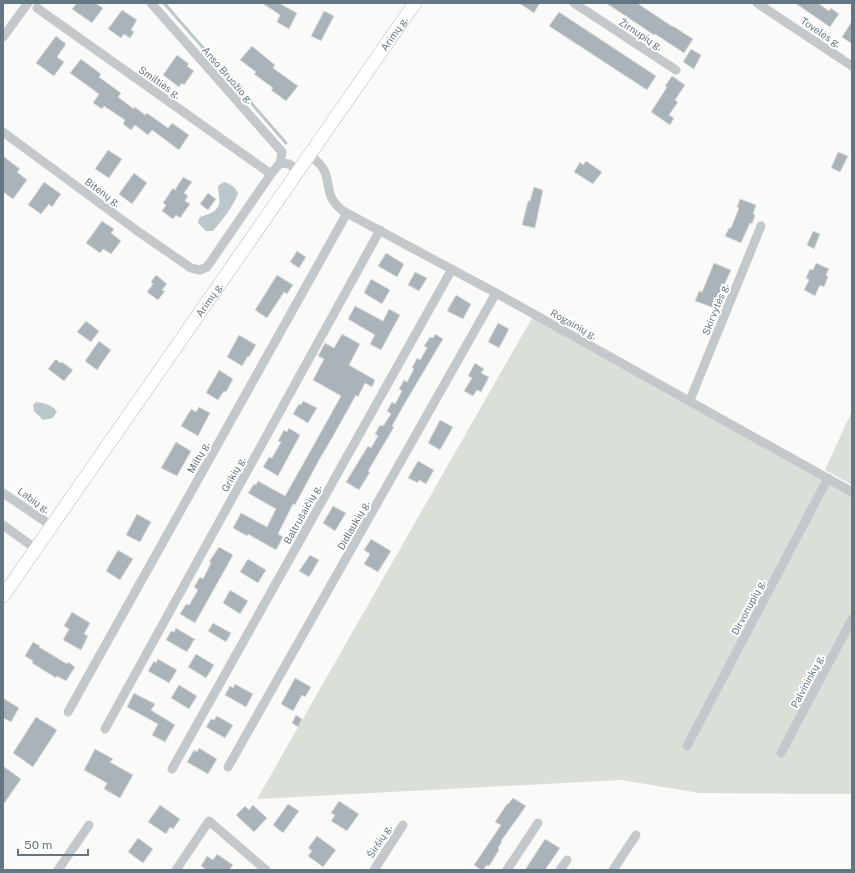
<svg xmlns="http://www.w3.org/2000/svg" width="855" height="873" font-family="'Public Sans',sans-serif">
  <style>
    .green { fill: #dadfd7 }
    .water { fill: #bbc7cb }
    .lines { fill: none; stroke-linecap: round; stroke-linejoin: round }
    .stream { stroke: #bbc7cb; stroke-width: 3 }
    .building { fill: #aab3b9; stroke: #dcdcda }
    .secondary-casing { stroke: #b3babf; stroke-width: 14 }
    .minor { stroke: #c3c8cc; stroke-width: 9 }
    .secondary { stroke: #fff; stroke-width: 13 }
    .labels { text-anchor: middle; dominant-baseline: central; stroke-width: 4; stroke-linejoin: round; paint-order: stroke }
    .street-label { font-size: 10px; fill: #657683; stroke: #fff }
  </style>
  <rect width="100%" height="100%" fill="#fafaf8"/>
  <path class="green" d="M532 318 852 494V794L700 793 621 780 257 799Z
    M852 411V485L825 470Z"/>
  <path class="water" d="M224 182C229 183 236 188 238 193 233 207 223 219 213 231H206L198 223 199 218C203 215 207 215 211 213 224 206 218 197 218 186Z
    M36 402C45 403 51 405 57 411L53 418 43 420 34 411 33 405Z"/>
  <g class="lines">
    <path class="stream" d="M164 3 286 143"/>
  </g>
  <path class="building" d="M77 3H95L103 8 92 23 72 9Z
    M262 3H279L297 13 289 29 277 22 280 15Z
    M519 3H540L534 13Z
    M606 3H637L673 27V26L693 39 684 53 655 34 654 35Z
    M795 3H818L829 11 831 8 839 14 830 27Z
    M122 10 137 20 131 30 134 32 130 38 124 34 121 38 108 29Z
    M324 11 334 16 321 41 311 36Z
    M559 12 656 76 647 90 549 26Z
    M852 21V44L842 37Z
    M56 36 66 44 57 57 64 62 54 76 36 63Z
    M252 46 275 65 273 68 298 86 286 101 271 90 273 88 254 74 256 72 240 60Z
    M691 49 701 55 694 69 683 62Z
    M177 55 189 64 187 66 194 71 184 85 182 83 179 87 163 75Z
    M81 59 101 74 99 77 121 93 118 97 134 109 135 107 145 115 147 113 168 128 172 123 189 135 179 150 152 130 148 135 135 125 131 130 123 124 125 120 104 106 102 109 93 103 99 94 70 73Z
    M672 76 685 85 675 100 678 102 669 115 674 118 670 125 651 112 667 87 665 86Z
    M108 150 122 159 109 178 95 169Z
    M838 152 848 156 840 172 831 168Z
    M3 156 20 169 17 172 27 180 13 199 3 192Z
    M586 161 602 172 593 184 574 172 580 162 583 165Z
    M134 173 147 183 132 204 119 194Z
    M183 177 192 182 184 193 188 196 185 201 190 204 180 218 176 215 173 219 162 211 166 205 163 203 173 188 175 190Z
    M44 182 61 194 52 207 49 204 41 214 28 205Z
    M534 187 543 190 535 228 522 225 528 201H530Z
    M208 193 216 199 208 210 200 204Z
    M740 199 756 205 753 214 755 215 752 224 750 223 741 243 725 236 729 228H731L739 208 737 207Z
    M102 221 114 229 111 233 121 241 111 254 103 249 100 253 86 243Z
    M813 231 820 234 814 249 807 245Z
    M297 251 306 257 299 268 290 262Z
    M386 253 404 264 397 277 378 266Z
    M714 263 731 270 714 308 695 301 699 291 702 292Z
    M816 263 829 269 826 275 828 277 824 287 820 285 815 296 804 290 809 280 806 278 810 269 813 270Z
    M415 272 427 278 419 291 408 285Z
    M156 275 167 284 162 290 165 291 158 300 147 292 153 284 151 282Z
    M277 275 293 285 287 294 284 292 267 318 255 310Z
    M371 279 390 290 382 304 364 293Z
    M456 295 471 304 463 319 447 311Z
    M355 306 383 321 389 309 400 315 381 350 370 344 375 335 348 319Z
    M86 321 99 331 91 342 77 332Z
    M498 323 509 329 499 348 488 342Z
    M342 334 360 344 349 365 375 380 372 387 365 383 358 397 356 395 332 438 319 460 295 505 293 504 278 534 283 537 276 550 248 534 247 536 233 528 241 513 267 527 276 509 248 493 254 484 256 485 258 481 285 496 316 441 341 396 313 380 324 359 318 356 325 343 334 348Z
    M435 334 443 339 405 403 392 426 394 427 368 471 370 472 359 490 346 482 368 446 371 448 378 436 375 434 380 425 383 426 391 414 387 411 392 402 395 404 402 391 399 389 404 380 407 382 414 369 412 368 417 358 420 360 427 348 424 346 430 337 433 338Z
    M239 335 256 345 249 357 248 356 242 366 227 357Z
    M99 341 111 350 97 370 85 361Z
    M56 359 60 363 62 362 73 370 64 381 48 369Z
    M475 363 484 369 481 373 489 377 481 392 477 390 473 396 464 391 472 378 468 376Z
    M219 370 233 379 226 392 224 391 218 400 206 393Z
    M303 401 317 408 308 423 293 414 299 404 301 405Z
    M199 407 210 413 198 436 181 426 191 409 196 412Z
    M440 420 453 427 440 450 428 443Z
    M289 428 300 435 278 476 263 467 269 457 272 458 281 442 278 441 284 430 287 432Z
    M176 442 191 451 177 476 161 468Z
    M418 461 434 470 426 484 419 480 418 483 408 478Z
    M333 506 346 513 335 531 323 523Z
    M137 514 151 522 140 542 126 535Z
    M371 539 391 551 378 572 364 564 370 554 364 550Z
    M219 547 233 555 195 623 180 614 186 604 189 605 198 590 194 587 200 577 203 579 211 563 209 562Z
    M118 550 133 559 120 580 106 571Z
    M310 555 319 560 309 577 299 571Z
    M248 559 266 570 258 583 240 572Z
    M230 590 248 601 240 614 223 603Z
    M72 612 90 623 84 634 88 636 81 650 63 640 69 629 64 626Z
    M213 623 231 633 226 642 208 631Z
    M176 628 196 640H194L187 652 166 640 171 631 174 632Z
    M33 642 40 646 39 647 67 664 68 662 75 667 66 681 57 676 56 678 32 663 33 661 25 656Z
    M196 654 214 665 206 678 188 667Z
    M158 659 177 670 169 683 148 671 154 661 156 663Z
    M295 678 311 687 305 697 302 695 293 711 281 704Z
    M235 684 253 694 246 707 225 695 230 686 233 688Z
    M179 685 197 696 189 709 171 698Z
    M134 693 155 704 151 710 175 725 165 742 152 735 158 724 127 707Z
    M3 698 19 708 11 722 3 718Z
    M296 715 302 719 298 727 292 723Z
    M217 716 233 725 225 738 206 727 211 719 214 720Z
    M36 717 57 730 33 767 13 753Z
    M199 748 217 759 208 774 187 762 194 750 197 752Z
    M95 749 113 759 110 762 133 775 120 798 104 789 107 783 84 770Z
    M3 766 21 779 3 805Z
    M513 798 526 806 501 841 502 842 498 848 499 850 489 866 487 865 483 870H481L474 865 501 825 495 822 507 804H508Z
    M339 801 359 814 347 831 331 821 335 815 331 813Z
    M288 804 299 811 283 833 273 825Z
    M160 805 180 819 173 829 170 827 166 834 148 822Z
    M253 805 267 818 254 832 236 815 245 806 249 810Z
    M317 836 336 850 323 867 308 856 312 851 308 848Z
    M138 838 153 849 143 863 128 852Z
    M545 839 560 848 545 870H525Z
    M217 854 233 865 229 870H207L201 866 207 856 213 860Z"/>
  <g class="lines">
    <g class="secondary-casing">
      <g id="secondary">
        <path id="s1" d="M3 596 415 3"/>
      </g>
    </g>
    <path class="minor" d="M151 3 282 152 280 163
      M574 3 676 70
      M757 3 852 66
      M37 8 271 174
      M3 37 28 3
      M3 132 136 230 191 268 200 270 207 267 271 174 280 163 289 164 299 171
      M310 156C316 160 322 165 325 172 331 190 326 197 343 211L496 293 852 492
      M690 400 761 226
      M3 493 52 526
      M3 525 36 549
      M68 712 347 213
      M105 729 380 230
      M687 746 828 478
      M781 753 852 619
      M228 767 496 293
      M172 769 452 269
      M58 870 89 825
      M176 870 209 821 266 870
      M374 870 403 825
      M507 870 538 823
      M560 870 567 860
      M613 870 636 835"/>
    <use href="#secondary" class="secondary"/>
  </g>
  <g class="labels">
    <g class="street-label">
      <text transform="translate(821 32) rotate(34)">Tovelės g.</text>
      <text stroke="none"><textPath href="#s1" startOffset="685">Arimų g.</textPath></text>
      <text transform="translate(641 34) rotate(33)">Žirnupių g.</text>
      <text transform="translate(228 75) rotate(49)">Anso Bruožio g.</text>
      <text transform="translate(160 82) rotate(35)">Smilties g.</text>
      <text transform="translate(103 192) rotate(36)">Bitėnų g.</text>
      <text stroke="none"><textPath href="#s1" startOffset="361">Arimų g.</textPath></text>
      <text transform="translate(715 309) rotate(-68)">Skirvytės g.</text>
      <text transform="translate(574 324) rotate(29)">Rogainių g.</text>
      <text transform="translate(198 457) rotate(-61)">Miltų g.</text>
      <text transform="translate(233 474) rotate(-61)">Grikių g.</text>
      <text transform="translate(34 500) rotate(35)">Labių g.</text>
      <text transform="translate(302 514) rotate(-61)">Baltrušaičių g.</text>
      <text transform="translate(353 525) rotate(-61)">Didlaukių g.</text>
      <text transform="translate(748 607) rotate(-62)">Dirvonupių g.</text>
      <text transform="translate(807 681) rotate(-62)">Palvininkų g.</text>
      <text transform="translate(379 841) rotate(-58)">Širšių g.</text>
    </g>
  </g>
  <rect width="855" height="873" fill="none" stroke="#657683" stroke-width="8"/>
  <path d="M18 849v6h70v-6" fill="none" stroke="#657683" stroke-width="2"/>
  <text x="24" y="849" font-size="12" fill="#657683" stroke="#ffffff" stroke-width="3" paint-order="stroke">50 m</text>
</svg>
